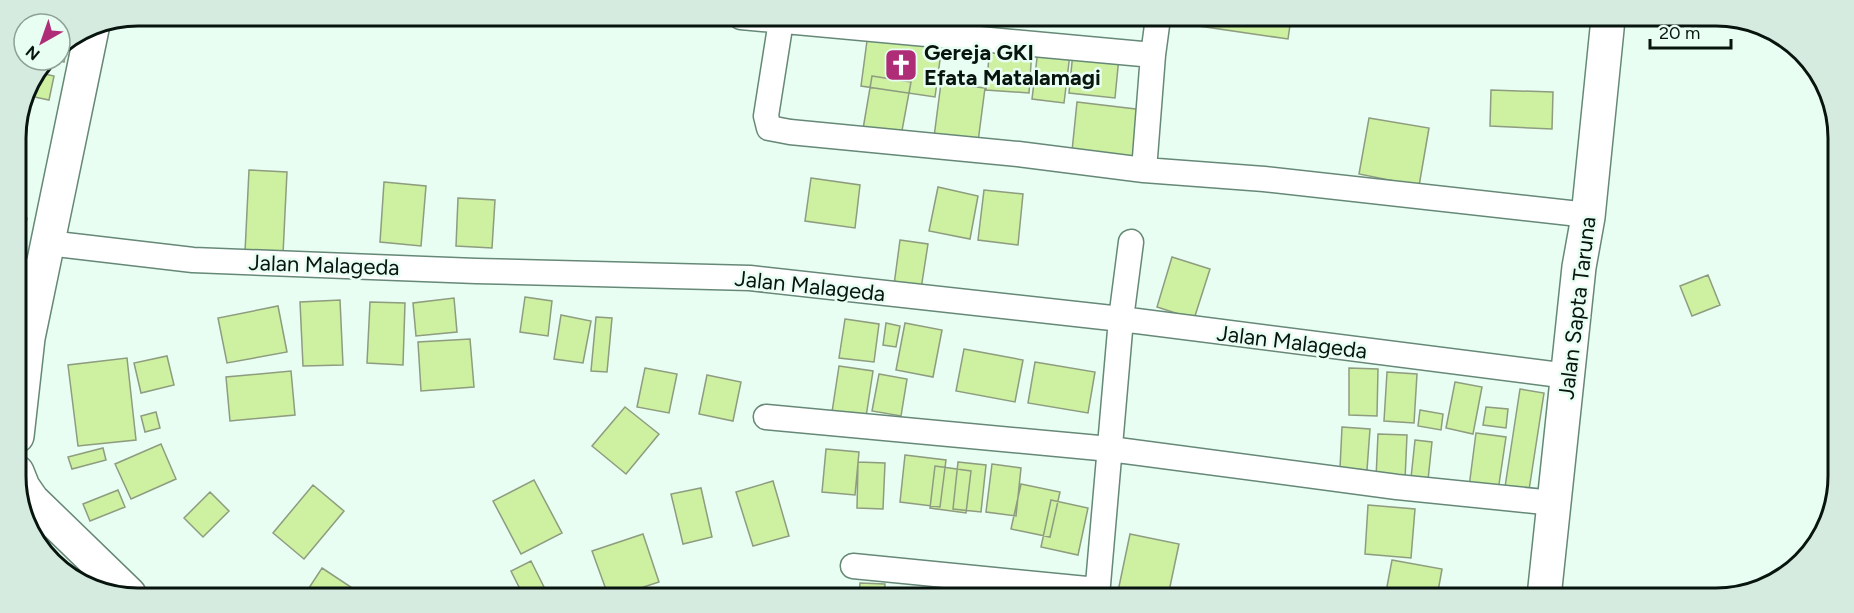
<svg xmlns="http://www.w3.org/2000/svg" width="1854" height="613" font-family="Figtree,sans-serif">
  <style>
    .building { fill: #cdf0a1; stroke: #8e9c7f; stroke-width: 1.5 }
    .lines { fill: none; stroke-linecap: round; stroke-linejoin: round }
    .street-casing { stroke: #687; stroke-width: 27 }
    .secondary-casing { stroke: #687; stroke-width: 36 }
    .street { stroke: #fff; stroke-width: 24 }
    .secondary { stroke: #fff; stroke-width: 33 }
    .labels { text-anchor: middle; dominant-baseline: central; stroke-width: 5; stroke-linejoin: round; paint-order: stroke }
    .poi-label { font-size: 22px; font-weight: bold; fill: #08150f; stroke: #e8fef2; text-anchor: start }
    .street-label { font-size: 22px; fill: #08150f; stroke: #e8fef2 }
    .rim { fill: none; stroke: #08150f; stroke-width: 3 }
  </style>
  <rect width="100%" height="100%" fill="#e8fef2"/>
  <path class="building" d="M1033 17 1093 18 1092 25Z
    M1200 18H1291L1288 39 1199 26Z
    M868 33 942 45 935 97 861 86Z
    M64 42 68 43 64 62 57 60H60V45Z
    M990 46 1032 50 1029 93 986 90Z
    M1038 50 1070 54 1064 103 1032 99Z
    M1073 52 1119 57 1115 98 1069 93Z
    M36 72 54 76 49 100 25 95 28 84Z
    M872 76 911 82 901 136 863 129Z
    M941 83 985 88 978 142 934 137Z
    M1491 90 1553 92 1552 129 1490 126Z
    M1077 102 1144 110 1139 158 1072 151Z
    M1369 118 1429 128 1419 186 1359 174Z
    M249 170 287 172 283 254 245 252Z
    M811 178 860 185 855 228 805 221Z
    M384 182 426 186 421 246 380 242Z
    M938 187 978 196 970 239 929 231Z
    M984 190 1023 194 1018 245 978 240Z
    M458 198 495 200 492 248 456 246Z
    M16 216 27 218 19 261 16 260Z
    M900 240 928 244 921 289 894 285Z
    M1172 257 1210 269 1194 319 1157 307Z
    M1708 275 1720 305 1692 316 1680 286Z
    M525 297 552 301 548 336 520 332Z
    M454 298 457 332 416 336 413 303Z
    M340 300 343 365 303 366 300 302Z
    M370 302 405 303 403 365 367 363Z
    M278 306 287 352 227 363 218 318Z
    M561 315 591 321 583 363 554 359Z
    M596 317 612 318 607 372 591 371Z
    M845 319 879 324 874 362 839 358Z
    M886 323 900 326 896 347 883 345Z
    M905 323 942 330 933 377 896 370Z
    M470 339 474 387 421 391 418 342Z
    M964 349 1023 360 1015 402 956 391Z
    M167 356 174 385 141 393 134 363Z
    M127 358 136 440 78 446 68 365Z
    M1035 362 1095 372 1088 413 1028 403Z
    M839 366 873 371 866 417 832 412Z
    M645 368 677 374 669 413 637 407Z
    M1349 368 1378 369 1377 416 1349 415Z
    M291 371 295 415 230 421 226 377Z
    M1387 372 1417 374 1414 423 1384 421Z
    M879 374 907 379 901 416 872 411Z
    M707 375 741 382 733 421 699 414Z
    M1455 382 1482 387 1473 434 1446 428Z
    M1520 389 1544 393 1529 490 1505 487Z
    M625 407 659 434 626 474 592 446Z
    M1486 407 1508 409 1506 428 1483 425Z
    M1420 410 1443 414 1441 430 1418 426Z
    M156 412 160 428 145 432 141 416Z
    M1342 427 1370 429 1367 470 1340 468Z
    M1476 433 1506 437 1498 491 1469 487Z
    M1378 434 1407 435 1405 480 1376 478Z
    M1415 440 1432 442 1428 480 1411 478Z
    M161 444 176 479 131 499 115 464Z
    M103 448 106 460 72 469 68 457Z
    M826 449 859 452 855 495 822 492Z
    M905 455 946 460 940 507 900 502Z
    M858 462 885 463 883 509 857 508Z
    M958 462 986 465 981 512 953 509Z
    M992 464 1021 468 1016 516 986 512Z
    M935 466 971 471 966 513 930 508Z
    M534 480 562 533 521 554 493 501Z
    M773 481 789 536 753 546 736 492Z
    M1021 484 1060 492 1050 537 1011 529Z
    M313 485 344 511 304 559 273 533Z
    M701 488 712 537 683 544 671 494Z
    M118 490 125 507 90 521 83 504Z
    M210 492 229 511 203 537 184 518Z
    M1051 500 1088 508 1078 555 1041 547Z
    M1368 505 1415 509 1411 558 1365 554Z
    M643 534 659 582 619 595H608L592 551Z
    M1130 534 1179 544 1168 596H1117Z
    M1392 560 1442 569 1437 597H1416L1386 592Z
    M531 561 548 595H523L511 571Z
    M322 568 360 593 359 594H305Z
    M860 583 885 584 884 596H859Z"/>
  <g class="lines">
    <g class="street-casing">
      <path id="street" d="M741 17 1153 55 1144 170
        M781 21 766 116 769 128 790 132 1018 154 1144 170 1264 179 1579 214 1588 217
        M1153 55 1158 18
        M48 243 193 260 476 271 750 278 1121 319 1568 376
        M16 270 40 272
        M766 417 1110 449 1397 487 1554 503
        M853 566 1097 590
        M1097 596 1121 319 1131 242"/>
    </g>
    <g class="secondary-casing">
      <path id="secondary" d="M17 436 28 338 93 24
        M17 472 23 487 32 500 129 594
        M1544 597 1579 267 1588 217 1608 19"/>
    </g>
    <use href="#street" class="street"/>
    <use href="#secondary" class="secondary"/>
  </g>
  <defs>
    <g id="church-square" transform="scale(1.725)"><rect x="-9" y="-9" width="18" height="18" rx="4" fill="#af2d77" stroke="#e8fef2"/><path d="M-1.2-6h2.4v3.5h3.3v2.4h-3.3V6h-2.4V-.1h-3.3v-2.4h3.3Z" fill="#fff"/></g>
  </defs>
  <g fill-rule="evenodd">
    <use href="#church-square" x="901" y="65"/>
  </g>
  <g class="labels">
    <g class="poi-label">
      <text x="924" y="52">Gereja GKI<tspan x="924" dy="25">Efata Matalamagi</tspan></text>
    </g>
    <g class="street-label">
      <text transform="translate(324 265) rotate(2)">Jalan Malageda</text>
      <text transform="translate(810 286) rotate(6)">Jalan Malageda</text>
      <text transform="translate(1577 308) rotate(-83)">Jalan Sapta Taruna</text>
      <text transform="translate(1292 342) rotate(7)">Jalan Malageda</text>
    </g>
  </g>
  <path d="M0 0H1854V613H0ZM138 26H1716A112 112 0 0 1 1828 138V476A112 112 0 0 1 1716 588H138A112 112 0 0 1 26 476V138A112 112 0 0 1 138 26Z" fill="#d6ebe0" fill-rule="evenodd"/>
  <path class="rim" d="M138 26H1716A112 112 0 0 1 1828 138V476A112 112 0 0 1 1716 588H138A112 112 0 0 1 26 476V138A112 112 0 0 1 138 26Z"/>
  <g transform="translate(42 42) rotate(220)"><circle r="28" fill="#e8fef2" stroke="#8ea197" stroke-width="1.5"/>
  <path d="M0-4.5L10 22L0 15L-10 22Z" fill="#af2d77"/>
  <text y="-9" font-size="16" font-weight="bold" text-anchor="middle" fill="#08150f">N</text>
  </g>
  <path d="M1650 39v9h81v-9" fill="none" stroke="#08150f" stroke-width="3"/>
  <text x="1659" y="39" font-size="18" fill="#08150f" stroke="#e8fef2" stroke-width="4.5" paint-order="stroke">20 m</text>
</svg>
